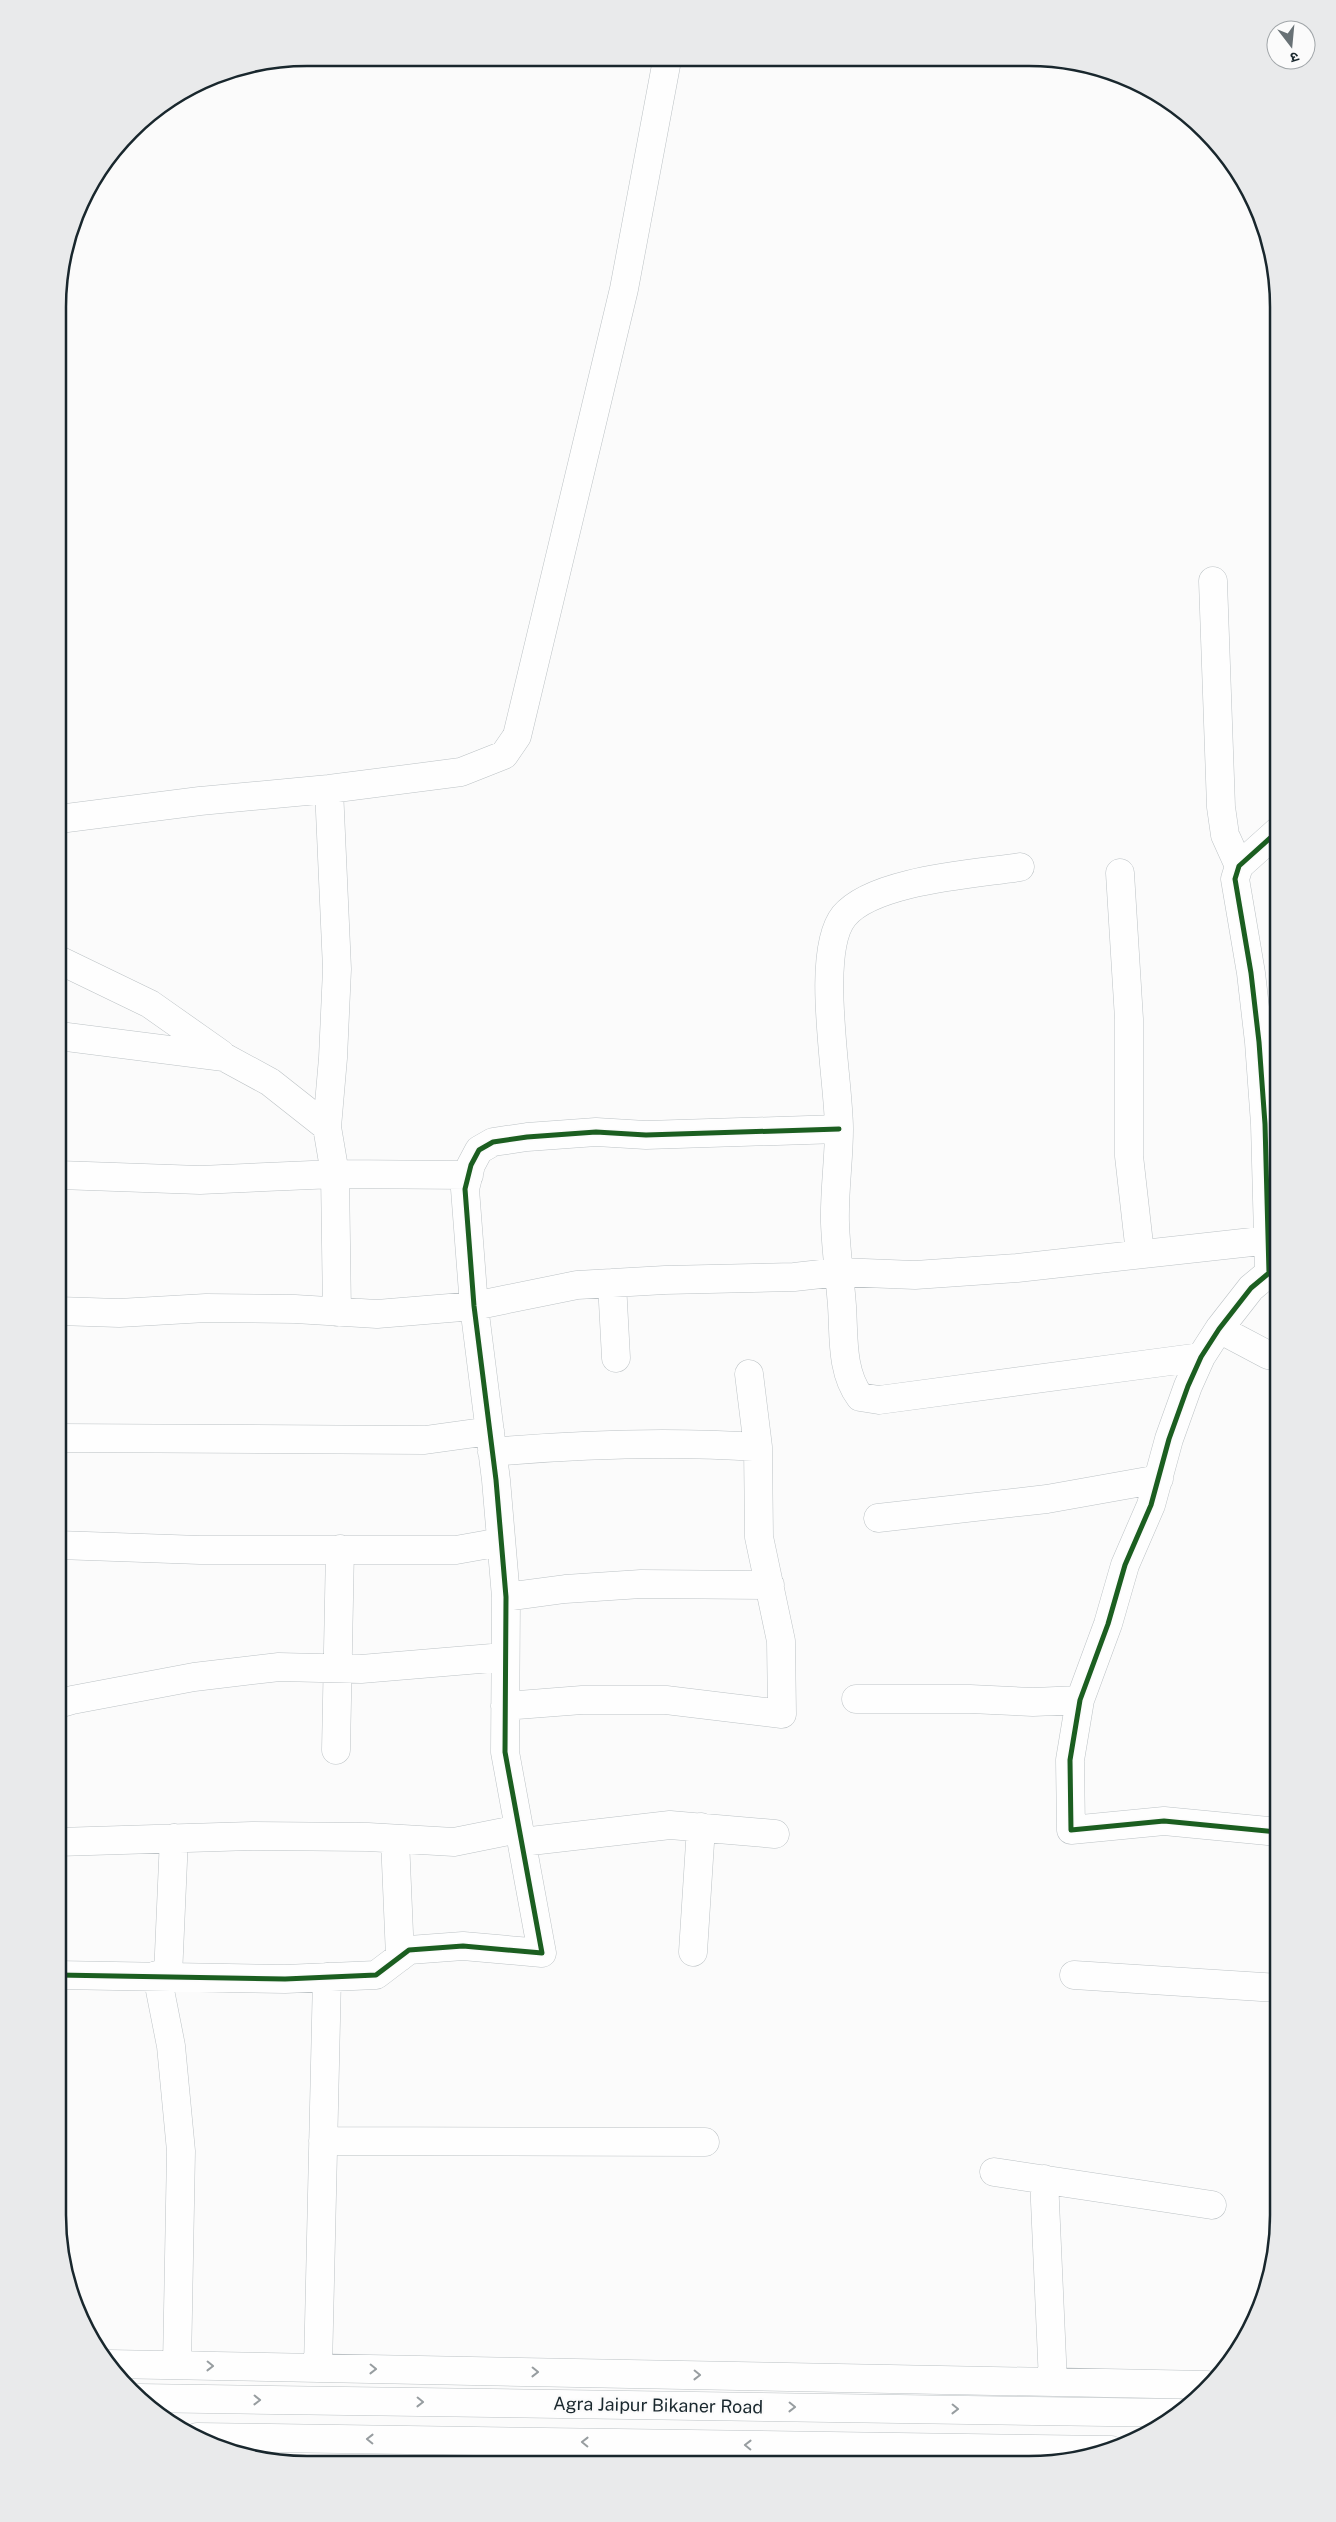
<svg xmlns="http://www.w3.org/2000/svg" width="1336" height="2522" font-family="'Public Sans','Noto Sans Devanagari',sans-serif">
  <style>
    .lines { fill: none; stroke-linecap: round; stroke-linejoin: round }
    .minor-casing { stroke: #bcc2c5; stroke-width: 29 }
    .highway-casing { stroke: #bcc2c5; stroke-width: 29 }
    .minor { stroke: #fefefe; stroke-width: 28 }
    .highway { stroke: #fefefe; stroke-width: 28 }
    .cycleway-casing { stroke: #fbfbfb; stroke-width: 8 }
    .cycleway { stroke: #1b5e20; stroke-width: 5 }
    .oneway { stroke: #979da0 }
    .labels { text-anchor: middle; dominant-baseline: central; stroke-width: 4.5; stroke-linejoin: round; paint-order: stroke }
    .street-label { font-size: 18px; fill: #19272d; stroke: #fbfbfb }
    .rim { fill: none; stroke: #19272d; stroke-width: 2.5 }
  </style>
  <rect width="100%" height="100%" fill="#fbfbfb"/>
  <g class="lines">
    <g class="minor-casing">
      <path id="minor" d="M1213 581 1221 807 1225 835 1239 866
        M59 819 200 801 329 789 461 772 504 755 517 736 624 289 667 60
        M1020 867C975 874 874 880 844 916 814 953 839 1080 839 1129 839 1160 834 1192 835 1223 836 1251 840 1279 842 1306 844 1336 841 1372 860 1397L879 1400 1201 1357
        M1120 873 1129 1019V1156L1140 1253
        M59 960 150 1004 221 1054
        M59 1036 224 1057 270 1082 327 1127 335 1174 337 1312
        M327 1127 333 1058 337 969 329 789
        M59 1175 200 1180 335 1174 469 1175
        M612 1283 616 1358
        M58 1311 119 1313 206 1308 295 1309 377 1314 474 1306 577 1285 665 1280 794 1277 839 1272 915 1275 1017 1268 1270 1240
        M1219 1329 1268 1355 1278 1357
        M58 1438 425 1440 490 1431
        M492 1452C581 1444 669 1441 758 1447
        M878 1518 1047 1499 1159 1479
        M58 1545 200 1550H456L501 1542
        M506 1597 565 1589 641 1584 770 1585
        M856 1699H970L1033 1702 1080 1700
        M58 1704 72 1700 194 1677 279 1667 361 1669 504 1657
        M505 1706 582 1700H666L782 1714 781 1641 759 1537 758 1447 749 1374
        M336 1750 340 1549
        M1278 1832 1164 1821 1071 1830 1070 1760 1080 1700 1108 1624 1125 1565 1151 1505 1169 1439 1188 1386 1201 1357 1219 1329 1251 1288 1269 1273 1265 1124 1259 1042 1251 973 1235 879 1239 866 1278 831
        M395 1839 400 1957
        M58 1842 252 1836 368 1837 454 1842 519 1829
        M522 1842 670 1825 775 1834
        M693 1952 701 1827
        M58 1975 285 1979 376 1975 409 1950 463 1946 542 1953 505 1752 506 1597 496 1480 474 1306 465 1189 471 1165 479 1150 493 1142 527 1137 596 1132 646 1135 839 1129
        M157 1975 171 2046 181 2151 177 2365
        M1074 1975 1278 1988
        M168 1976 174 1838
        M323 2141 705 2142
        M994 2172 1212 2205
        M1044 2179 1053 2382
        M109 2364 1207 2385
        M318 2368 327 1977"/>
    </g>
    <g class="highway-casing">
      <path id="highway" d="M139 2398 1178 2413
        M197 2437 1111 2450"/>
    </g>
    <use href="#minor" class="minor"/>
    <use href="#highway" class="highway"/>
    <g class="cycleway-casing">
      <path id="cycleway" d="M1278 1832 1164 1821 1071 1830 1070 1760 1080 1700 1108 1624 1125 1565 1151 1505 1169 1439 1188 1386 1201 1357 1219 1329 1251 1288 1269 1273 1265 1124 1259 1042 1251 973 1235 879 1239 866 1278 831
        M58 1975 285 1979 376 1975 409 1950 463 1946 542 1953 505 1752 506 1597 496 1480 474 1306 465 1189 471 1165 479 1150 493 1142 527 1137 596 1132 646 1135 839 1129"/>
    </g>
    <use href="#cycleway" class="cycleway"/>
  </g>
  <defs><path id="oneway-chevron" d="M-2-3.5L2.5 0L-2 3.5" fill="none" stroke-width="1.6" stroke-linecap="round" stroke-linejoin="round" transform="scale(1.25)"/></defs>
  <g class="oneway">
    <use href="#oneway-chevron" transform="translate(210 2366) rotate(1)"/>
    <use href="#oneway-chevron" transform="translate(373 2369) rotate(1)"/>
    <use href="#oneway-chevron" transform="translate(535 2372) rotate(1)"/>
    <use href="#oneway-chevron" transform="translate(697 2375) rotate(1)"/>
    <use href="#oneway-chevron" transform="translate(257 2400) rotate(1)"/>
    <use href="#oneway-chevron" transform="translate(420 2402) rotate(1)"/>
    <use href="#oneway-chevron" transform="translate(792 2407) rotate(1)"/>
    <use href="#oneway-chevron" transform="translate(955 2409) rotate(1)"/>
    <use href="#oneway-chevron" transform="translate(370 2439) rotate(-179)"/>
    <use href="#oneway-chevron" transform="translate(585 2442) rotate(-179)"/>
    <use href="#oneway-chevron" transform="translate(748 2445) rotate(-179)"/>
  </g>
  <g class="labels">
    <g class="street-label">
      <text transform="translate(658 2405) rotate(1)">Agra Jaipur Bikaner Road</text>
    </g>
  </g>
  <path d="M0 0H1336V2522H0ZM307 66H1029A241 241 0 0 1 1270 307V2215A241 241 0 0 1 1029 2456H307A241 241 0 0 1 66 2215V307A241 241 0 0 1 307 66Z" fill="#e9eaeb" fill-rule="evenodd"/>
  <path class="rim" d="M307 66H1029A241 241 0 0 1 1270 307V2215A241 241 0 0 1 1029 2456H307A241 241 0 0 1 66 2215V307A241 241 0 0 1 307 66Z"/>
  <g transform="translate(1291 45) rotate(164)"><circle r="24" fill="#fbfbfb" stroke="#a1a6a9"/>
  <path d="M0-4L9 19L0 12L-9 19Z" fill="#687175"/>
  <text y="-8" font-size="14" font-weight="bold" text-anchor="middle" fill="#19272d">उ</text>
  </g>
</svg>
